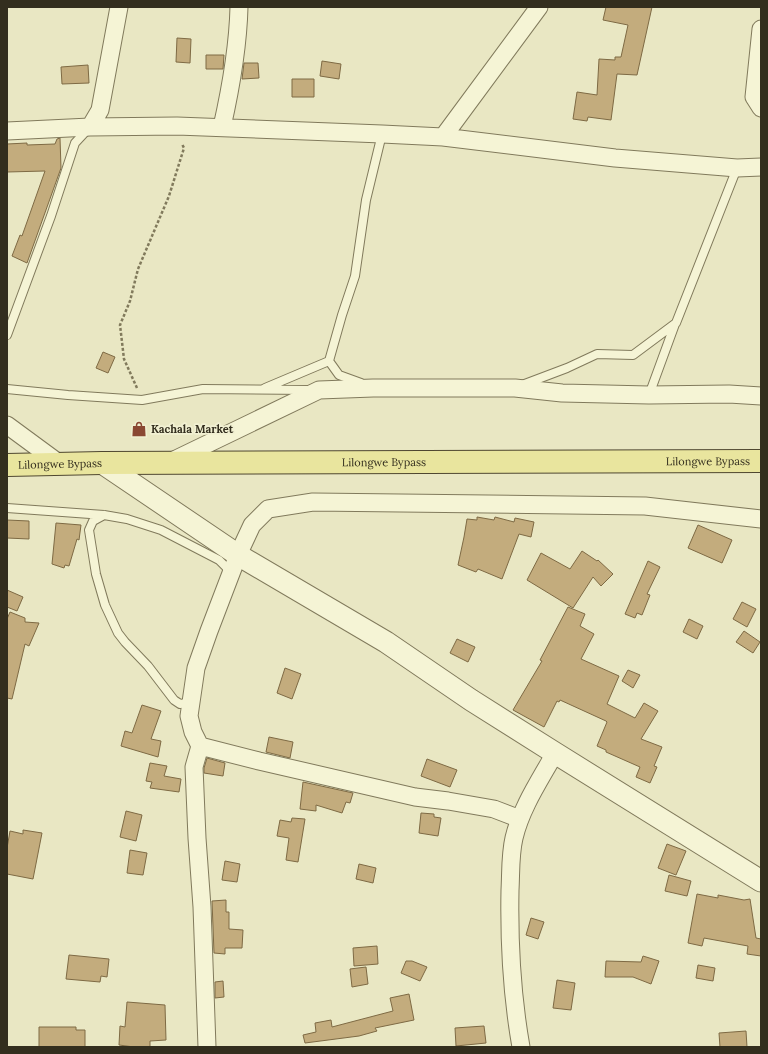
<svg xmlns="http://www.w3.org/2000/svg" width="768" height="1054" font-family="Lora,serif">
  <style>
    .building { fill: #c3ac7d; stroke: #7e6a44 }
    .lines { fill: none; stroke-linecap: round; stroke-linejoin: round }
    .service-casing { stroke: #817a5c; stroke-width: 10 }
    .minor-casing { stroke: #817a5c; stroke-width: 19 }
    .tertiary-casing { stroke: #817a5c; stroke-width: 23 }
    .primary-casing { stroke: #4f4730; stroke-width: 24 }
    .path { stroke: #817a5c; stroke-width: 2.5; stroke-dasharray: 3 2; stroke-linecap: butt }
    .service { stroke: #f5f4d5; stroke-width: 8 }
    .minor { stroke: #f5f4d5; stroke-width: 17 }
    .tertiary { stroke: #f5f4d5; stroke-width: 21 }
    .primary { stroke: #e9e59e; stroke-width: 22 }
    .labels { text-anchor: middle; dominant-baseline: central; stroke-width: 3.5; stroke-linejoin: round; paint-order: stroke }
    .poi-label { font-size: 11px; font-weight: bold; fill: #332e1e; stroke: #f1f0d2; text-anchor: start }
    .street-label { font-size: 11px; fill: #332e1e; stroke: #f1f0d2 }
  </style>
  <rect width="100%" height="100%" fill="#e9e7c3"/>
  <path class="building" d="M606 7H652L637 75 617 74 611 120 588 117 587 121 573 119 577 92 597 95 599 59 615 60V57H621L628 25 603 20Z
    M177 38 191 39 190 63 176 62Z
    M206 55H224L223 69H206Z
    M322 61 341 64 339 79 320 76Z
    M244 63H258L259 78 242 79Z
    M88 65 89 83 62 84 61 67Z
    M292 79H314V97H292Z
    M60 138 61 168 27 263 12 256 20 235 22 236 45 171 7 172V144L27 143V145L55 144 57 139Z
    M103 352 115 357 108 373 96 368Z
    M477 517 494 520 495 517 514 522 515 518 534 522 531 537 519 534 502 579 478 569 476 572 458 565 464 537 467 519 477 520Z
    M7 520 29 521V539L7 538Z
    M56 523 81 525 79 540 77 539 69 566 65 565 64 568 52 564Z
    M698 525 732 540 722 563 688 548Z
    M582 551 597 561 598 560 613 574 601 586 593 577 573 608 527 580 541 553 570 569Z
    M648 561 660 567 647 594 650 595 642 615 637 613 635 618 625 614Z
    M7 590 23 597 17 611 7 607Z
    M742 602 756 609 747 627 733 619Z
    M568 607 585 614 580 626 594 634 581 659 619 676 607 704 635 718 644 703 658 711 641 739 662 747 654 766 657 767 650 783 636 777 640 767 606 752V750L597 746 607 722 606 721 560 700 559 702 557 701 544 727 513 710 542 661 540 660Z
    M10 612 25 618V622L39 623 29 646 25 644 12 699 7 698V619Z
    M689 619 703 626 697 639 683 632Z
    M744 631 760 642 753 653 736 642Z
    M457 639 475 647 468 662 450 653Z
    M285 668 301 674 292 699 277 693Z
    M628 670 640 675 633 688 622 681Z
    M142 705 161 711 151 739 161 741 158 757 121 746 125 731 132 733Z
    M269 737 293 742 290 758 266 752Z
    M207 758 225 763 223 776 204 773V768Z
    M427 759 457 770 450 787 421 776Z
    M150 763 167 766 164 776 181 779 179 792 150 788 152 782 146 781Z
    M303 782 353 793 350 803 346 802 342 813 316 805V811L300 809Z
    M126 811 142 815 136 841 120 837Z
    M421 813 434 814V817L441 818 438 836 419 833Z
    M292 818 305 819 298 862 286 860 289 838 277 836 280 820 291 822Z
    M23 830 42 833 33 879 7 874V848L10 831 23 834Z
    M667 844 686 851 676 875 658 868Z
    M130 850 147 853 143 875 127 873Z
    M225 861 240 864 237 882 222 880Z
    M359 864 376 868 373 883 356 879Z
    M669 875 691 881 687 896 665 891Z
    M697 894 718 898V895L744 900 750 899 756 938 761 939V956L747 954 748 946 704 938 702 946 688 943Z
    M226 900V912H229V929L243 930 242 948H225V954L214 953 212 901Z
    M531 918 544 922 538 939 526 935Z
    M377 946 378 964 354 966 353 948Z
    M69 955 109 959 107 977 101 976 100 982 66 979Z
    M643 956 659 961 651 984 633 977H605L606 961 641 962Z
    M406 961H412L427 967 420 981 401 973Z
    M698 965 715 968 713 981 696 978Z
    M366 967 368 984 352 987 350 969Z
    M557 980 575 983 571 1010 553 1008Z
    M223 981 224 997 215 998V982Z
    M409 994 414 1020 375 1028 377 1031 359 1036 305 1043 303 1035 316 1032 315 1023 331 1020 332 1027 393 1011 390 998Z
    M127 1002 165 1005 166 1040 150 1041V1047H134L119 1045 120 1026 125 1027Z
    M484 1026 486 1043 456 1046 455 1028Z
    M39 1027H76V1030H85V1047H39Z
    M746 1031 747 1047H720L719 1033Z"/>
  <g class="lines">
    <g class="service-casing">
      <path id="service" d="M7 335 51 216 75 143 88 129
        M361 383 339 375 329 361 342 315 355 276 366 200 382 134
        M522 385 567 368 597 354 633 355 676 323 737 168
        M265 388 329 361
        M7 389 68 395 142 400 203 389 310 390
        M649 395 675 324
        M7 508 104 515 127 519 161 530 219 560 226 567 230 573
        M104 515 93 521 89 530 96 574 105 605 118 633 125 642 148 666 174 700 180 704 187 703 190 697"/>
    </g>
    <g class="minor-casing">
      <path id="minor" d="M761 29 754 97 761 108
        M90 127 100 110 119 7
        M222 127C231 87 238 48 239 7
        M7 131 90 127 177 126 382 134 443 137 615 158 737 168 761 167
        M443 137 539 7
        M7 425 60 464
        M170 462 319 390 373 388H515L562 393 649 395 729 394 761 396
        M200 746 259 761 415 797 448 801 494 809 520 819
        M207 1047 202 907 197 838 194 767 200 746 193 732 189 716 196 668 209 631 238 555 252 525 268 509 313 502 645 506 761 519
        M521 1047C512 996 509 942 510 890 511 872 510 855 514 838 521 808 540 780 555 753"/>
    </g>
    <g class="tertiary-casing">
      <path id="tertiary" d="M102 463 238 555 386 642 471 700 555 753 761 881"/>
    </g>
    <g class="primary-casing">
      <g id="primary">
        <path id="s1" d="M7 465 102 463 761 461"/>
      </g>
    </g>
    <path class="path" d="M137 388 124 359 120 325 130 301 138 269 169 196 184 148 182 144"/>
    <use href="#service" class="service"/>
    <use href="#minor" class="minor"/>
    <use href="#tertiary" class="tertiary"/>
    <use href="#primary" class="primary"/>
  </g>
  <defs>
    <g id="shop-bare" transform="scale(1.2)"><path d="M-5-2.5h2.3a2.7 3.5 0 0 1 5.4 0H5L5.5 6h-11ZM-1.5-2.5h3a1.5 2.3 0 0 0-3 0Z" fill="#8a4832" stroke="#f1f0d2" stroke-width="2.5" paint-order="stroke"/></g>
  </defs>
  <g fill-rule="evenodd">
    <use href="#shop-bare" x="139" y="429"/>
  </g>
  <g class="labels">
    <g class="poi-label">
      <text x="151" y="429">Kachala Market</text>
    </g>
    <g class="street-label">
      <text stroke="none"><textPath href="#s1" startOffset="701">Lilongwe Bypass</textPath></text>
      <text stroke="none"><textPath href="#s1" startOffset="377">Lilongwe Bypass</textPath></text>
      <text stroke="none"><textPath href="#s1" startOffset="53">Lilongwe Bypass</textPath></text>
    </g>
  </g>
  <rect width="768" height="1054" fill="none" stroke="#332e1e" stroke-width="16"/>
</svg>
